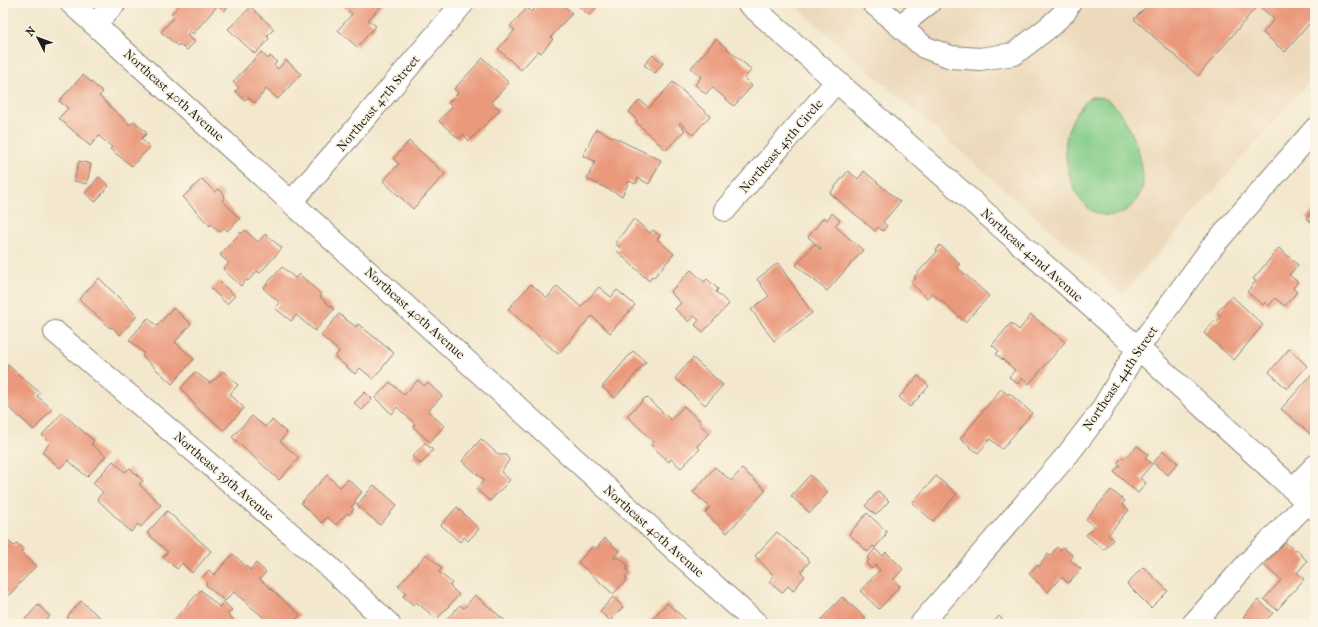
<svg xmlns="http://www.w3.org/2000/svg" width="1318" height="627" font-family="'IM FELL French Canon',serif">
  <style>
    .built { fill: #ecd8ba }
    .green { fill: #85cd89; stroke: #507452 }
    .building { fill: #ea997b }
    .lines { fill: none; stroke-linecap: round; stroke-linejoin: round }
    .minor-casing { stroke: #888274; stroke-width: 24 }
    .minor { stroke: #fff; stroke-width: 22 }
    .labels { text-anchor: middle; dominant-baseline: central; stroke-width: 3; stroke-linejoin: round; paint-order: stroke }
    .street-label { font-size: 13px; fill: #1c1c1c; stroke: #fcf5e5 }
  </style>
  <rect width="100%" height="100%" fill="#fcf5e5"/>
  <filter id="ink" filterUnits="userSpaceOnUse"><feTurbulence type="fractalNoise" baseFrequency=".025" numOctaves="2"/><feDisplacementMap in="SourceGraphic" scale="8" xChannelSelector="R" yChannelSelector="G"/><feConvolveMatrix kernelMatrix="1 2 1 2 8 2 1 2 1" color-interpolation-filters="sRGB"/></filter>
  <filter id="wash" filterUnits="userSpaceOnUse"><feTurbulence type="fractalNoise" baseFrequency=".012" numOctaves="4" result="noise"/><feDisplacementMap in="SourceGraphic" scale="16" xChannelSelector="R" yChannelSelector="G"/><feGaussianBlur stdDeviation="0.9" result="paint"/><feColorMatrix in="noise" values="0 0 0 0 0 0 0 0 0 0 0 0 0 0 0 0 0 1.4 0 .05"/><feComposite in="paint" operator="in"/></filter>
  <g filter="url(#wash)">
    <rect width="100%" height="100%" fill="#f3e8cd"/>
    <path class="built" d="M792 3H1315V75L1123 294Z"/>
    <path class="green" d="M1091 97C1095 97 1099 97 1103 98 1126 105 1148 166 1142 188 1139 199 1130 210 1119 214 1079 225 1063 171 1066 141 1068 124 1078 107 1091 97Z"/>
    <g id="blocks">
      <path class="building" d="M181 3H231L224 11 218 5 193 34 190 31 187 35 195 42 187 50 179 44 178 46 161 32 174 17 171 14Z
        M339 3H384L368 20 376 26 357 47 338 30 352 14Z
        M543 3H561L572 13 551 37 553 39 541 53 538 51 521 70 498 49 515 30 510 26 527 8 531 12 537 6 539 7Z
        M575 3H600L589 15Z
        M1150 3H1315V17L1285 52 1263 33 1274 19 1258 5 1198 76 1134 19Z
        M251 7 274 29 267 36 269 39 255 54 228 29Z
        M716 39 752 70 744 78 752 86 734 106 712 87 706 94 695 85 701 77 691 68Z
        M261 52 268 59 270 56 277 62 274 65 278 69 286 60 301 74 278 99 266 89 255 103 248 97 245 100 235 91 239 88 233 82Z
        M653 55 663 63 655 73 644 65Z
        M483 58 509 83 491 102 500 110 469 141 463 134 459 139 439 121 452 107 448 103 458 93 454 89Z
        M83 75 103 92 99 96 130 125 134 121 147 133 141 139 150 147 132 166 110 149 112 147 99 136 90 146 59 118 68 108 59 101Z
        M673 82 710 116 693 135 680 122 679 124 685 130 666 150 636 122 637 120 629 112 640 100 649 108Z
        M596 129 661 160 649 184 638 178 636 184 629 181 622 196 587 179 595 161 583 156Z
        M409 141 445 174 413 209 383 181 399 164 393 159Z
        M79 161 91 164 87 184 74 181Z
        M848 171 858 179 864 171 900 202 883 222 887 226 883 231 878 227 875 231 830 193Z
        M99 177 109 186 95 202 85 193Z
        M202 179 215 192 219 189 225 196 222 200 240 219 227 231 224 228 219 232 211 224 210 226 183 197Z
        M1315 208V225L1306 218Z
        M832 213 840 220 835 226 863 250 827 291 796 265 814 244 820 249 821 248 808 237 824 217 827 220Z
        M634 219 650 233 653 230 660 236 657 239 674 254 654 277 652 276 649 281 617 251 620 248 615 243Z
        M245 230 258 242 265 234 282 248 260 273 257 271 248 281 246 280 241 286 223 269 229 263 220 255 241 232 242 234Z
        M940 245 960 264 957 267 989 296 965 322 932 293 927 298 911 283 916 278 914 277 937 252 936 250Z
        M1279 248 1298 265 1289 275 1298 282 1293 288 1297 292 1285 306 1275 298 1269 306 1265 302 1263 305 1247 292 1256 281 1253 279Z
        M778 263 812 313 774 341 751 309 769 296 757 279Z
        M282 267 295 278 299 274 322 295 320 297 334 309 315 331 296 315 291 321 275 308 280 303 263 288Z
        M691 270 704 282 707 279 718 289 716 292 729 304 703 332 695 325 699 320 694 316 689 322 675 309 681 303 670 292Z
        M99 278 137 316 120 335 112 327 110 328 79 299Z
        M219 281 235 296 227 304 211 289Z
        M531 284 547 298 557 286 581 307 599 287 611 297 617 290 635 305 610 333 592 316 558 354 508 309Z
        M1232 296 1263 325 1234 360 1204 333 1214 321 1216 322 1221 316 1217 312Z
        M173 308 191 324 175 342 194 359 172 384 142 356 144 353 129 340 148 318 157 326Z
        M339 314 356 327 358 324 394 353 373 379 360 368 355 374 335 357 339 351 321 336Z
        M1031 315 1065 342 1029 384 1023 378 1018 384 1009 377 1015 370 996 354 999 351 992 345 1011 323 1019 330Z
        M1289 349 1307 366 1287 389 1269 372Z
        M633 351 646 362 615 398 602 387Z
        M693 358 723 385 705 405 675 378Z
        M8 365 40 393 37 396 52 409 34 430 3 402V370Z
        M223 371 238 385 230 394 244 408 224 430 198 409 181 388 195 372 210 383 214 379 215 380Z
        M1315 371V434L1312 435 1281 409Z
        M918 376 929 386 910 407 899 397Z
        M418 380 424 386 428 383 442 396 428 411 444 426 430 442 413 427 415 424 397 407 392 414 375 398 390 382 404 395Z
        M1001 389 1008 395 1009 393 1032 413 1002 449 990 439 978 453 960 439Z
        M365 392 372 399 362 410 354 403Z
        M646 397 671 420 684 406 701 422 699 424 709 433 697 446 700 449 681 468 671 459 669 462 651 445 654 442 627 416Z
        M62 413 94 441 91 444 106 456 87 477 68 460 60 468 42 452 50 443 42 435Z
        M252 416 265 427 272 420 287 433 280 441 299 458 279 480 232 437Z
        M481 439 499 455H506L509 460 501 472 510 480 490 501 476 489 484 480 462 461Z
        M425 443 433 450 421 464 412 457Z
        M1137 446 1148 454 1145 458 1152 464 1140 478 1146 483 1138 493 1114 472 1120 465 1117 463 1123 457 1125 459Z
        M1163 451 1178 463 1168 475 1153 463Z
        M113 461 125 472 130 468 143 481 139 484 161 505 141 527 138 524 131 532 97 499 103 492 93 483Z
        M715 467 731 481 742 469 766 490 727 533 705 513 710 507 693 492Z
        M327 475 340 487 348 479 362 492 355 500 356 502 351 507 354 509 349 515 347 513 336 525 327 517 322 523 301 503Z
        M810 475 828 492 810 513 791 496Z
        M936 476 957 494 933 521 912 503Z
        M374 485 397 505 380 525 357 505Z
        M1111 490 1125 501 1122 504 1129 510 1108 535 1113 540 1104 550 1086 535 1094 526 1086 519Z
        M878 491 889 501 876 515 865 506Z
        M457 507 479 529 468 541 464 537 460 542 441 525Z
        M167 511 211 551 192 573 182 563 177 569 163 557 168 552 147 533Z
        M867 513 887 532 885 534 886 535 875 548 873 546 868 552 849 534Z
        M777 532 810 561 801 572 805 576 793 591 788 586 782 593 769 582 774 576 755 556Z
        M3 536 14 546 17 543 23 549 21 552 36 566 9 595 3 590Z
        M605 538 619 551 614 557 615 559 618 557 625 562 628 567 626 569 629 572 625 577 627 579 613 594 578 562 593 546 596 549Z
        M1285 542 1295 551 1296 549 1307 561 1297 573 1304 579 1277 610 1264 599 1281 580 1264 565Z
        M1057 547 1060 550 1063 547 1073 556 1070 560 1081 569 1068 583 1061 577 1048 592 1029 574 1037 565 1039 567 1048 554 1050 556Z
        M875 549 883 556 886 552 903 569 893 580 900 586 879 609 860 591 880 570 875 565 872 569 866 563 869 560 867 558Z
        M233 554 250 570 256 563 266 572 260 579 300 615 293 624H271L234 592 225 601 206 585 207 583 202 578 209 570 214 575Z
        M426 554 442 568 439 572 452 583 450 586 459 595 437 619 416 602 413 605 403 596 406 593 398 586Z
        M1143 567 1168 591 1151 608 1127 584Z
        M201 590 219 607 224 602 232 610 227 614 238 624H178L174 620Z
        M475 595 509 624H447L444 622 460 605 464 608Z
        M613 597 623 607 610 621 600 611Z
        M842 597 866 618 860 624H817Z
        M1258 600 1273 613 1262 624H1251L1243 617Z
        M81 601 107 624H67L70 620 67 617Z
        M667 603 685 619 683 621 686 624H653L650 621Z
        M38 605 50 616 43 624H21Z
        M999 616 1007 624H992Z"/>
    </g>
  </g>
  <g filter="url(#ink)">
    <use href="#blocks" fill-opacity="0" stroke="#888274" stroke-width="1"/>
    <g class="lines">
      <g class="minor-casing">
        <path id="minor" d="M71 3 757 624
          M748 3 1138 348 1315 509
          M873 3 924 47 951 57 980 59 1014 54 1049 27 1065 12 1070 3
          M95 24 115 3
          M900 26 929 3
          M292 201 348 138 463 3
          M725 210 836 82
          M55 332 326 564 389 624
          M1293 489 1315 466
          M921 624 1068 454 1101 411 1138 348 1212 247 1315 129
          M1193 624 1246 565 1308 502"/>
      </g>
      <use href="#minor" class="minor"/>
    </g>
  </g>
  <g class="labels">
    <g class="street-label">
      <text transform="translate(174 95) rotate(42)">Northeast 40th Avenue</text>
      <text transform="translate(378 103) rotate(-50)">Northeast 47th Street</text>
      <text transform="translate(781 146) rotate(-49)">Northeast 45th Circle</text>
      <text transform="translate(1032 255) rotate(42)">Northeast 42nd Avenue</text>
      <text transform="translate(415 313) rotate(42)">Northeast 40th Avenue</text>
      <text transform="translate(1120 378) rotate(-56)">Northeast 44th Street</text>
      <text transform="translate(224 476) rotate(41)">Northeast 39th Avenue</text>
      <text transform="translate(654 531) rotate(42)">Northeast 40th Avenue</text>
    </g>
  </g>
  <rect width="1318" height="627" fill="none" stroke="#fcf5e5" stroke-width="16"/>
  <g transform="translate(38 38) rotate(312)" stroke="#fcf5e5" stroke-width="3" paint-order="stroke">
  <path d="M0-3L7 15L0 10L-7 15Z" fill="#1c1c1c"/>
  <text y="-6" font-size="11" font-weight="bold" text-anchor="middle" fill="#1c1c1c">N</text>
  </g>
</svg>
